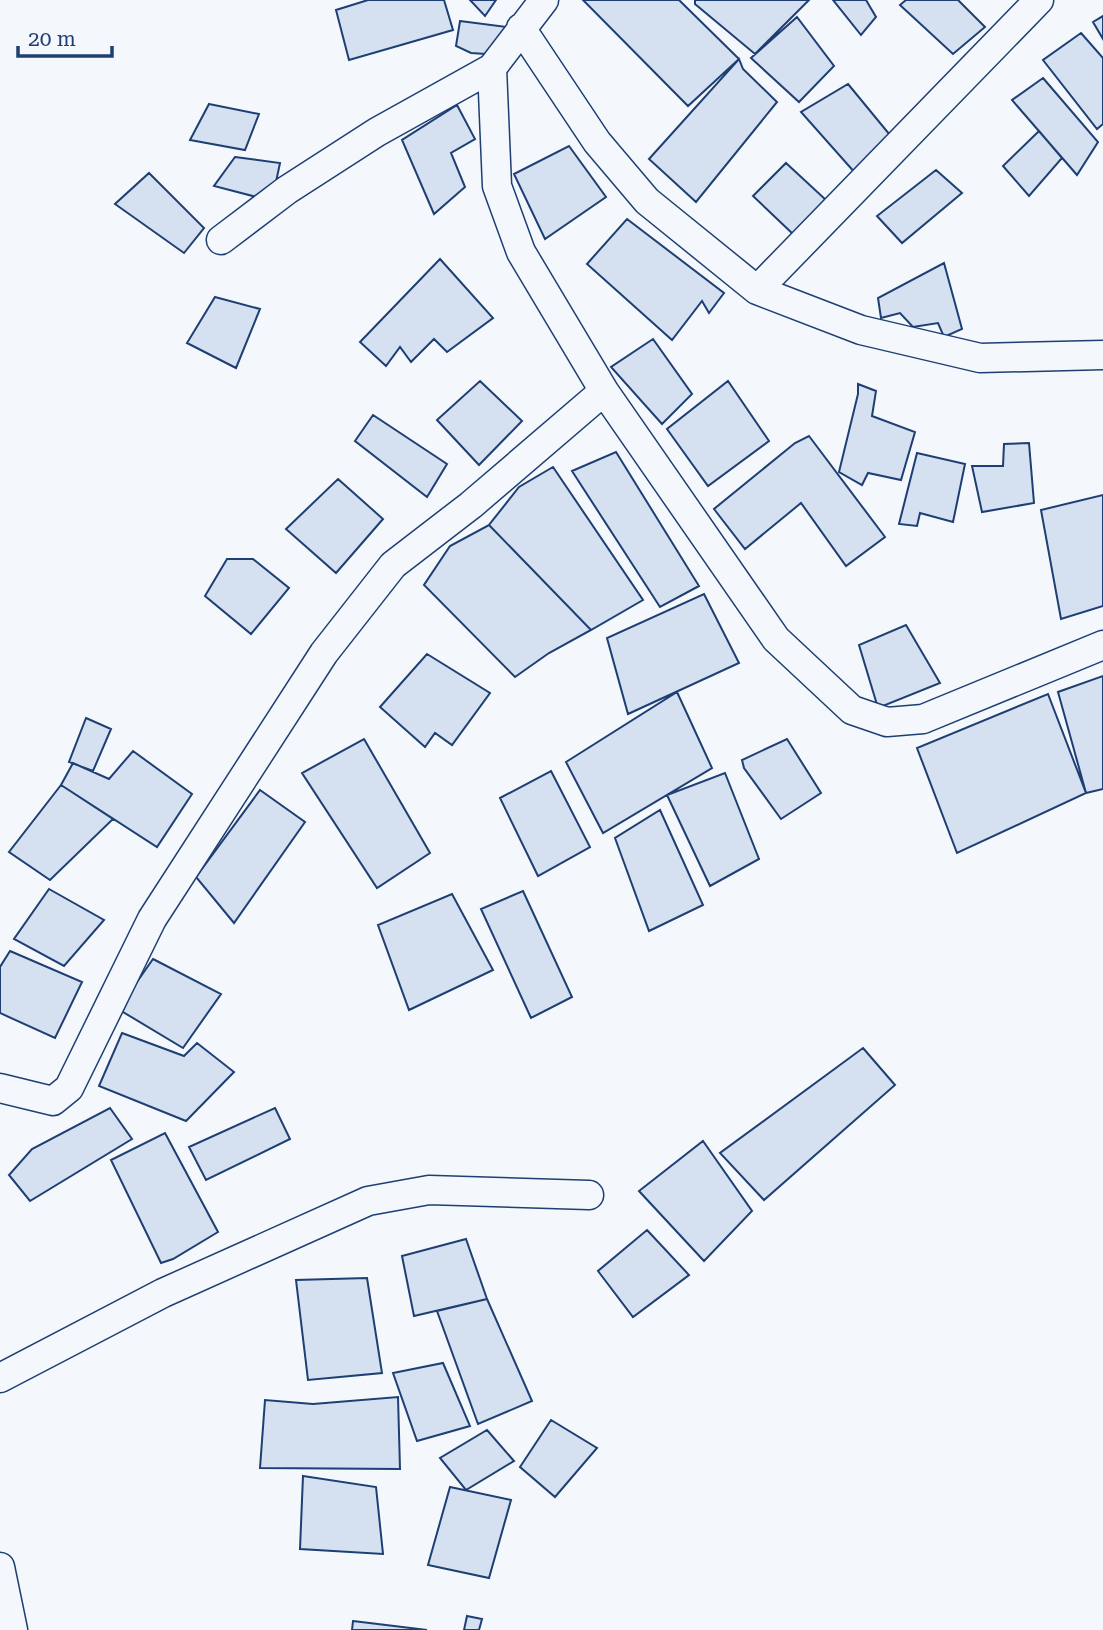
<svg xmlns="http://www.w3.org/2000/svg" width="1103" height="1630" font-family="'Roboto Serif',serif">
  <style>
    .building { fill: #d5e0f0; stroke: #1d3f73; stroke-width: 2 }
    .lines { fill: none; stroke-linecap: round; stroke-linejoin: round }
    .street-casing { stroke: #1d3f73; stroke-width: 31 }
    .street { stroke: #f4f7fb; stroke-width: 28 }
  </style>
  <rect width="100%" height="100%" fill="#f4f7fb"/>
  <path class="building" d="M368 0H444L453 30 349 60 336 10Z
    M470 0H496L485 16Z
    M583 0H679L739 59 688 106Z
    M695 0H809L755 54 695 4Z
    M833 0H866L876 17 861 35Z
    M906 0H958L985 27 953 54 900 5Z
    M1103 16V39L1093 22Z
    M797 17 834 66 799 102 751 58Z
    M460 21 507 27 501 55 471 53 456 46Z
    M1081 33 1103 58V124L1097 129 1043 60Z
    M739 59 743 69 777 102 696 202 649 159Z
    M1043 78 1098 142 1077 175 1012 100Z
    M848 84 890 135 856 174 801 112Z
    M209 104 259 114 245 150 190 140Z
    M457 105 475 139 451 153 465 187 434 214 402 140Z
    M1039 131 1062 158 1029 196 1003 166Z
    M569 146 606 197 545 239 514 174Z
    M235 157 280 163 272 201 214 186Z
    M786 163 826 200 794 235 753 196Z
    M936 170 962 193 902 243 877 216Z
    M149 173 204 228 184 253 115 204Z
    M627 219 724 293 709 313 702 301 672 340 587 264Z
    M440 259 493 318 447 352 434 339 411 362 400 347 386 366 360 342Z
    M944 263 962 329 944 337 938 323 913 327 900 313 881 318 878 298Z
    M215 297 260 309 236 368 187 343Z
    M653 339 692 394 662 424 611 367Z
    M480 381 522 421 479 465 437 420Z
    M728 381 769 441 708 486 667 429Z
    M858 384 876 391 872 416 915 432 901 480 868 473 862 485 839 472 858 394Z
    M373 415 447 464 427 497 355 441Z
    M809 436 885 537 846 566 801 503 745 549 714 509 795 443Z
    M1029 443 1034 503 982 512 972 466H1003L1004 444Z
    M616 452 699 586 660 607 572 471Z
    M917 453 965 464 953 522 920 513 917 526 899 524Z
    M553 467 643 600 591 630 489 525 519 487Z
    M338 479 383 519 336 573 286 529Z
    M1103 495V606L1061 619 1041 510Z
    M489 525 591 630 549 653 515 677 424 585 450 546Z
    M227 559H253L289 588 251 634 205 596Z
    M704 594 739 663 628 714 607 638Z
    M906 625 940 683 878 708 859 645Z
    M427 654 490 693 452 745 435 733 425 747 380 707Z
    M1103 676V789L1086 793 1058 692Z
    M677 692 712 768 603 833 566 762Z
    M1048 694 1086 793 957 853 917 748Z
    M86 718 111 729 93 771 69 762Z
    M364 739 430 853 377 888 302 773Z
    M787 739 821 793 781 819 744 768 742 760Z
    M133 751 192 794 157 847 61 785 73 763 109 779Z
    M551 771 590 847 538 876 500 798Z
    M725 773 759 859 710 886 667 795Z
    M61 785 113 819 50 880 9 852Z
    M260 790 305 822 234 923 196 877Z
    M660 810 703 905 649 931 615 838Z
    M49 889 104 920 64 966 14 939Z
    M523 891 572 997 531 1018 481 909Z
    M452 894 493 970 409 1010 378 925Z
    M10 951 82 982 55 1038 0 1013V967Z
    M153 959 221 994 183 1048 118 1009Z
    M122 1033 184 1056 197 1043 234 1072 186 1121 99 1086Z
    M863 1048 895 1085 764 1200 720 1153Z
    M110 1108 132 1139 30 1201 9 1175 32 1149Z
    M275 1108 290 1139 206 1180 189 1147Z
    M165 1133 218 1232 173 1259 161 1263 111 1160Z
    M703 1141 752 1211 704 1261 639 1191Z
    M647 1230 689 1275 633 1317 598 1271Z
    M466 1239 487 1299 414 1316 402 1256Z
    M367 1278 382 1373 308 1380 296 1280Z
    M487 1299 532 1401 478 1424 437 1311Z
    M443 1363 470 1426 417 1441 393 1373Z
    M398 1397 400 1469 260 1468 265 1400 313 1404Z
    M551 1420 597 1448 555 1497 520 1467Z
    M487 1430 514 1461 466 1490 440 1458Z
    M303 1476 376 1487 383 1554 300 1549Z
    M450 1487 511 1500 489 1578 428 1565Z
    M467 1616 482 1619 479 1630H464Z
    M353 1621 427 1630H352Z"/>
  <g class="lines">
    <g class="street-casing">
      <path id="street" d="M521 28 597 142 647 201 757 290 1039 0
        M221 240 287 190 377 132 492 68
        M757 290 861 330 980 358 1103 355
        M604 391 776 639 852 710 887 722 923 719 1103 645
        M0 1088 53 1101 69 1088 152 919 324 653 393 565 471 505 604 391 521 252 497 186 492 68 544 0
        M0 1378 163 1293 368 1201 429 1190 589 1195
        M0 1567 13 1630"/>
    </g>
    <use href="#street" class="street"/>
  </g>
  <path d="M18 46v10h94v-10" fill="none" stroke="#1d3f73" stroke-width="3.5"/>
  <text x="28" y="46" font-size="21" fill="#1d3f73" stroke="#f4f7fb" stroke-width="5" paint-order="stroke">20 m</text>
</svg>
